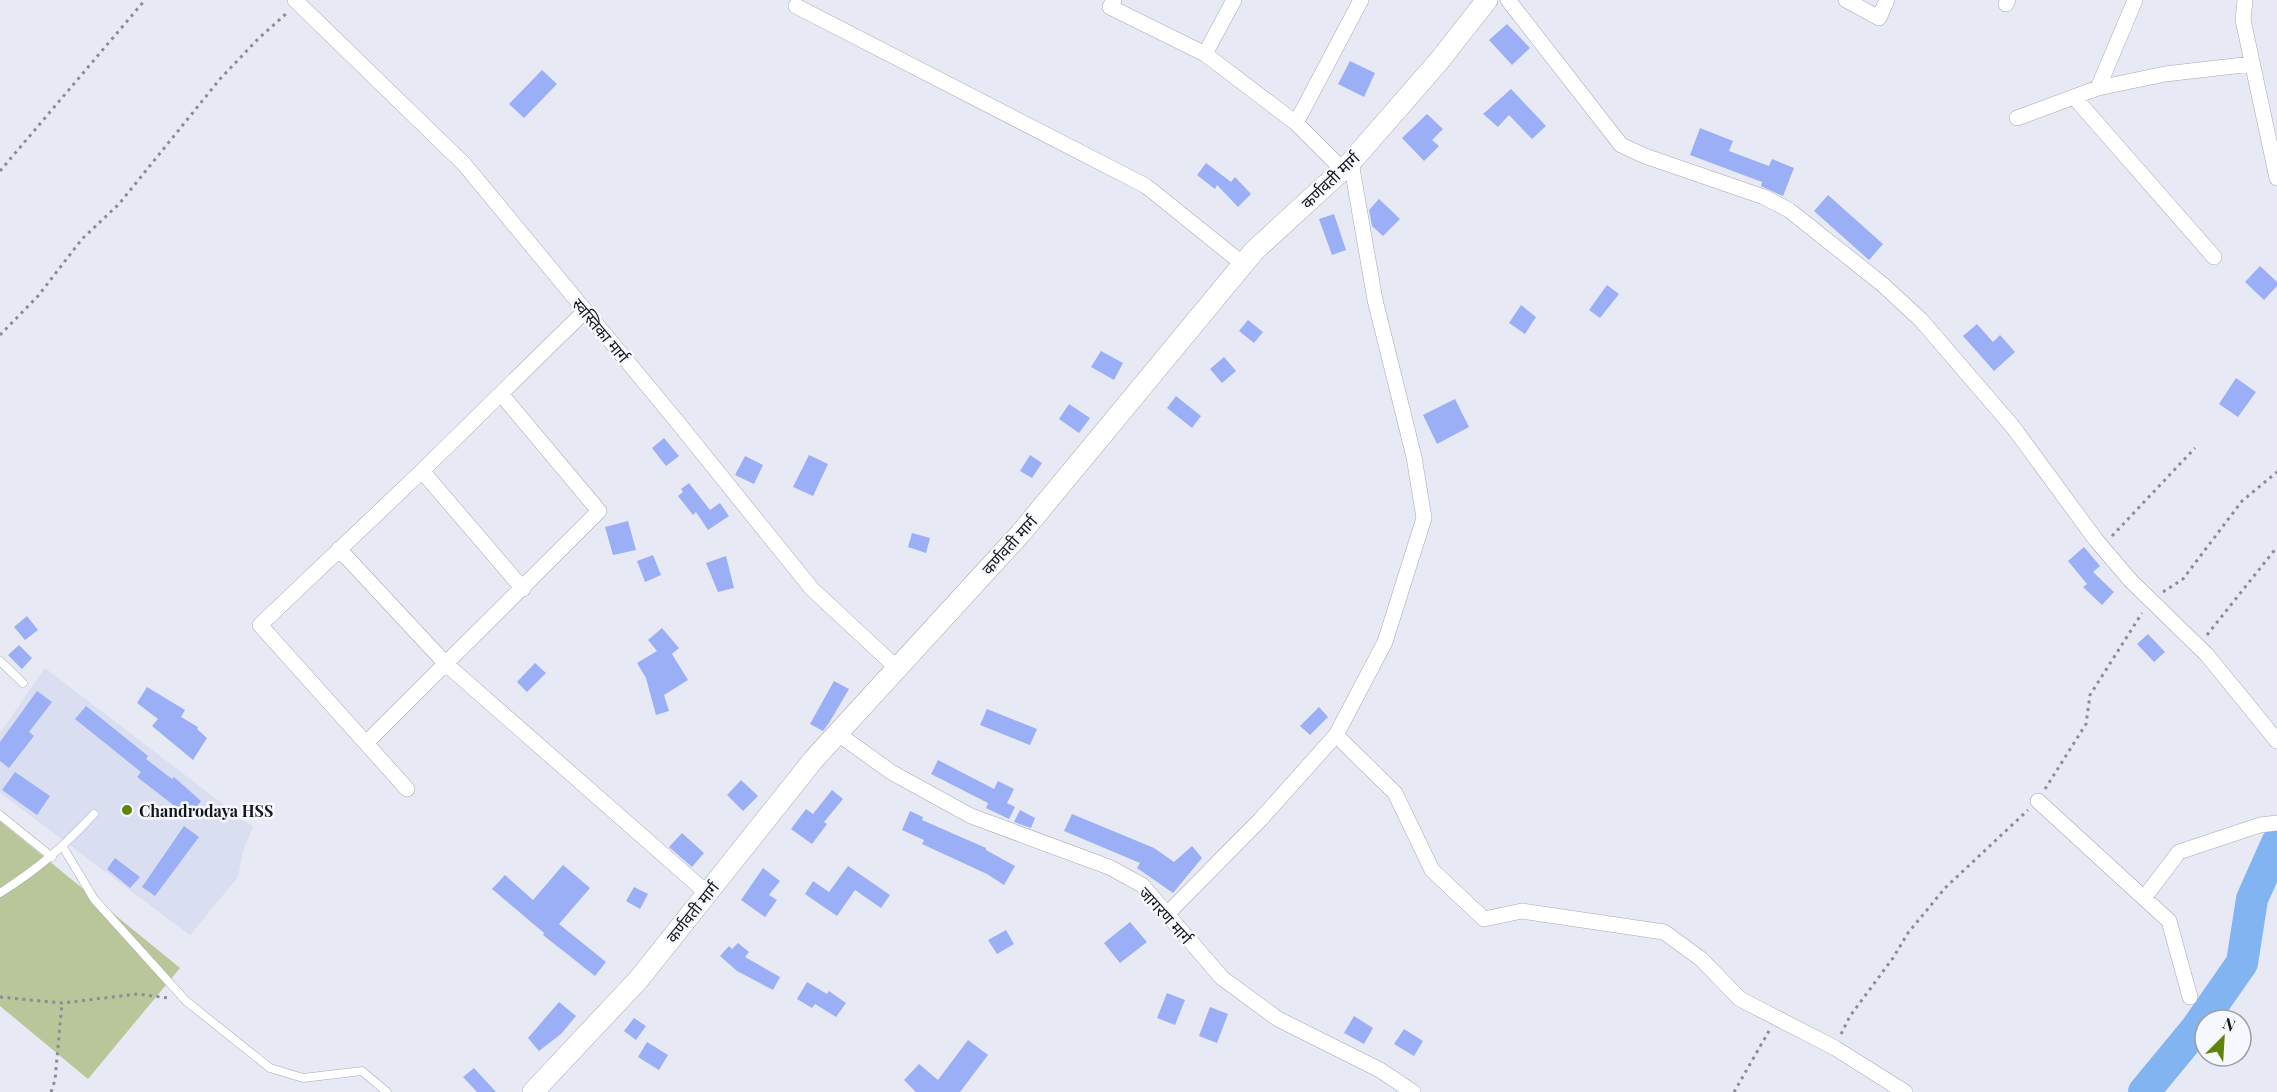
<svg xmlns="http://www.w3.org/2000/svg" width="2277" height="1092" font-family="'Playfair Display','Noto Sans Devanagari',serif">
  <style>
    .built { fill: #d9dff0 }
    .green { fill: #b9c699 }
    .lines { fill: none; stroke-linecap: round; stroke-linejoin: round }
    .river { stroke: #82b4f2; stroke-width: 32 }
    .building { fill: #9aaff5 }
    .service-casing { stroke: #a6a9b3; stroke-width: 9 }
    .minor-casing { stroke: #a6a9b3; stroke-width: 16 }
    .secondary-casing { stroke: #a6a9b3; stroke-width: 22 }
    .path { stroke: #8b8d95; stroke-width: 3; stroke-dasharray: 3 4.5; stroke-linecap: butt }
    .service { stroke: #fff; stroke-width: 8 }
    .minor { stroke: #fff; stroke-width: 15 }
    .secondary { stroke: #fff; stroke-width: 21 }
    .poi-dot { fill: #5e8406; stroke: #f5f8fe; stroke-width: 2 }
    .labels { text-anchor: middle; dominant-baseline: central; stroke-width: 5; stroke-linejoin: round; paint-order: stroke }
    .street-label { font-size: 16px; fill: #15161a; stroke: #f5f8fe }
    .poi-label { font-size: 16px; font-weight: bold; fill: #15161a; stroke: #f5f8fe; text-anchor: start }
  </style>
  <rect width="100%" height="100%" fill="#e7eaf5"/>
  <path class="built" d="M45 668 253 827 243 851 238 877 190 935 0 793V733Z"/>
  <path class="green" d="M0 821 180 968 88 1079 0 1006Z"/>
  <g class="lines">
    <path class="river" d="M2144 1092 2196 1029 2242 963 2252 899 2277 843"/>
  </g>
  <path class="building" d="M1507 24 1530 48 1512 65 1489 40Z
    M1350 61 1375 73 1364 97 1338 84Z
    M542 70 557 84 524 118 509 104Z
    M1511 89 1546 126 1532 139 1509 115 1498 127 1483 114Z
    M1427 114 1443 129 1432 140 1439 146 1424 161 1402 138Z
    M1700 128 1733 141 1729 151 1769 166 1772 159 1794 168 1783 196 1761 186 1762 182 1690 155Z
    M1206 163 1231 182 1235 177 1251 194 1238 207 1217 185 1215 189 1197 175Z
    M1828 195 1883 244 1869 260 1814 211Z
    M1379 199 1400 219 1383 236 1372 226 1369 210Z
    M1334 214 1346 250 1332 255 1319 219Z
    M2260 266 2277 282V286L2264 300 2245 282Z
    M1607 285 1619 294 1600 318 1589 310Z
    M1521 305 1536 317 1525 334 1509 323Z
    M1248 320 1263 332 1254 343 1239 331Z
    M1977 324 1993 342 2000 335 2015 352 1994 371 1963 336Z
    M1101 351 1123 363 1114 380 1091 367Z
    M1224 357 1236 371 1222 383 1210 369Z
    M2236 378 2256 392 2238 417 2219 404Z
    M1176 396 1201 416 1192 428 1167 408Z
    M1455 399 1469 427 1437 444 1423 415Z
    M1069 404 1090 418 1079 433 1059 419Z
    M664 438 679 456 666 466 652 448Z
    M809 455 828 464 813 496 793 487Z
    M1030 455 1042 463 1032 478 1020 471Z
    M745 456 763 465 754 484 735 475Z
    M689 483 710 510 720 503 729 516 708 530 696 512 693 515 678 496 683 492 681 489Z
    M628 521 636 550 613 555 605 527Z
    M912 533 930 538 926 553 908 547Z
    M2084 547 2100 566 2093 572 2114 592 2102 605 2083 587 2087 584 2068 561Z
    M653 555 661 575 645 582 637 561Z
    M726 556 734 588 718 592 706 563Z
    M27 616 38 630 25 640 14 627Z
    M662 628 679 648 672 654 688 680 664 695 669 711 656 715 646 678 637 663 657 651 648 640Z
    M2148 634 2165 652 2154 662 2137 644Z
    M19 645 32 658 22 669 8 655Z
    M535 663 546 673 527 692 517 682Z
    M834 681 849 689 829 723 823 731 810 724Z
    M147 687 185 710 181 717 198 727 197 729 207 738 193 760 152 726 158 719 137 703Z
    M37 691 52 702 29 732 34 736 9 768 0 761V742Z
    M86 706 148 756 146 759 172 779 174 777 201 801 189 817 137 777 141 772 75 719Z
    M1319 707 1328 717 1310 735 1300 726Z
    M987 709 1037 729 1030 745 980 725Z
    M938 760 994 789 998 781 1014 789 1007 803 1015 807 1009 819 986 808 988 803 931 774Z
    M15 772 50 796 37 815 2 790Z
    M741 780 758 796 743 811 727 795Z
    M832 790 843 799 824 822 827 824 812 844 791 829 806 809 813 814Z
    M1020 810 1035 818 1031 828 1014 822Z
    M910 811 923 817 922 820 986 848V850L1015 866 1004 885 987 874 922 844 924 840 902 830Z
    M1072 814 1154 848 1174 862 1192 846 1202 858 1173 893 1137 868 1140 863 1064 831Z
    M184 826 199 837 155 896 142 887Z
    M682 833 704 853 692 867 669 847Z
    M115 858 140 877 130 888 107 869Z
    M563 865 590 888 559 924 606 962 595 976 543 935 544 933 492 889 505 875 533 900Z
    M848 866 890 895 881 908 855 890 837 916 805 894 813 881 829 892Z
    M763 868 780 881 769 895 777 900 765 917 741 900Z
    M634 887 648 894 640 909 626 901Z
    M1130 922 1147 942 1120 963 1104 943Z
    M1006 930 1014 944 997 954 988 940Z
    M738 943 749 952 745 957 780 977 773 990 737 971 720 956 729 946 732 949Z
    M807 982 827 994 829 991 846 1003 836 1017 815 1004 812 1008 797 999Z
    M1167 993 1185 1000 1175 1025 1157 1018Z
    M559 1002 576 1016 561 1034 539 1051 528 1038Z
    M1210 1007 1228 1014 1217 1043 1199 1036Z
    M1354 1016 1373 1028 1364 1044 1344 1033Z
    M634 1018 646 1026 636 1040 624 1031Z
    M1404 1029 1423 1041 1414 1056 1394 1044Z
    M968 1040 988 1055 960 1092H916L904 1080 919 1064 938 1080Z
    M647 1042 668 1055 659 1070 638 1057Z
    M474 1068 496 1092H477L463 1077Z"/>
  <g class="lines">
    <g class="service-casing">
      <path id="service" d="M0 661 23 683
        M0 815 52 857
        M63 847 94 899 186 1001 270 1068 303 1078 362 1071 387 1092
        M0 893C39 868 62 848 94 814"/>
    </g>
    <g class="minor-casing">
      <path id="minor" d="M295 0 464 164 679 424 812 589 897 668
        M1114 0 1110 7 1205 54 1296 123 1343 170
        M1508 0 1621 145 1645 156 1764 197 1789 210 1882 284 1921 320 2013 427 2096 540 2131 581 2207 655 2277 741
        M1846 0 1879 18 1887 0
        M2245 0 2243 20 2277 178
        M2006 4 2008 0
        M796 6 1146 186 1243 264
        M1205 54 1234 0
        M2098 88 2135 0
        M2074 97 2214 257
        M2017 118 2098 88 2165 74 2252 64
        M1296 123 1361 0
        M422 471 523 589
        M339 549 446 664 707 893
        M837 733 891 772 971 816 1109 867 1142 885 1222 978 1278 1019 1380 1070 1413 1092
        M1336 735 1395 793 1432 870 1484 919 1522 911 1664 932 1701 959 1740 999 1835 1048 1905 1092
        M367 742 599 511 501 394
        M407 789 260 625 422 471 585 311
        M2038 801 2169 921 2190 997
        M2144 898 2179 852 2260 825 2277 823
        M1167 914 1260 820 1336 735 1385 642 1424 518 1414 457 1375 300 1351 162"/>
    </g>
    <g class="secondary-casing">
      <path id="secondary" d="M533 1092 639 979 814 759 1021 533 1254 251 1351 162 1439 61 1487 0"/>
    </g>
    <path class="path" d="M0 171 145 0
      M0 335 38 296 82 239 119 204 220 79 258 39 288 12
      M2112 536 2195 448
      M2163 592 2183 579 2242 501 2277 472
      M2207 635 2277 547
      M2045 789 2086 724 2090 695 2142 613
      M0 997 62 1003 138 994 168 998
      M1841 1034 1850 1016 1893 958 1908 933 1945 888 2028 810
      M51 1092 55 1080 62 1003
      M1734 1092 1769 1031"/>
    <use href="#service" class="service"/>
    <use href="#minor" class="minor"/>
    <use href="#secondary" class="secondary"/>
  </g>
  <circle class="poi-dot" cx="127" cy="810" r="6"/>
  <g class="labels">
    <g class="street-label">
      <text transform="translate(1330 180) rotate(-44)">कर्णवती मार्ग</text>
      <text transform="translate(601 330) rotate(50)">स्वस्तिका मार्ग</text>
      <text transform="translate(1009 545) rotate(-48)">कर्णवती मार्ग</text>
      <text transform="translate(692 912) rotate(-51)">कर्णवती मार्ग</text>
      <text transform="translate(1166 915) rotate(48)">जागरण मार्ग</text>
    </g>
    <g class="poi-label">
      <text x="139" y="810">Chandrodaya HSS</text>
    </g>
  </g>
  <g transform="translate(2223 1038) rotate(24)"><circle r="28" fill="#f5f8fe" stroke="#9b9ea3" stroke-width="1.5"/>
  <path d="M0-4.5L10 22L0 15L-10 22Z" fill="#5e8406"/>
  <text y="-9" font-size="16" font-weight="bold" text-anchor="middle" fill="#15161a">N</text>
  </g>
</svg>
